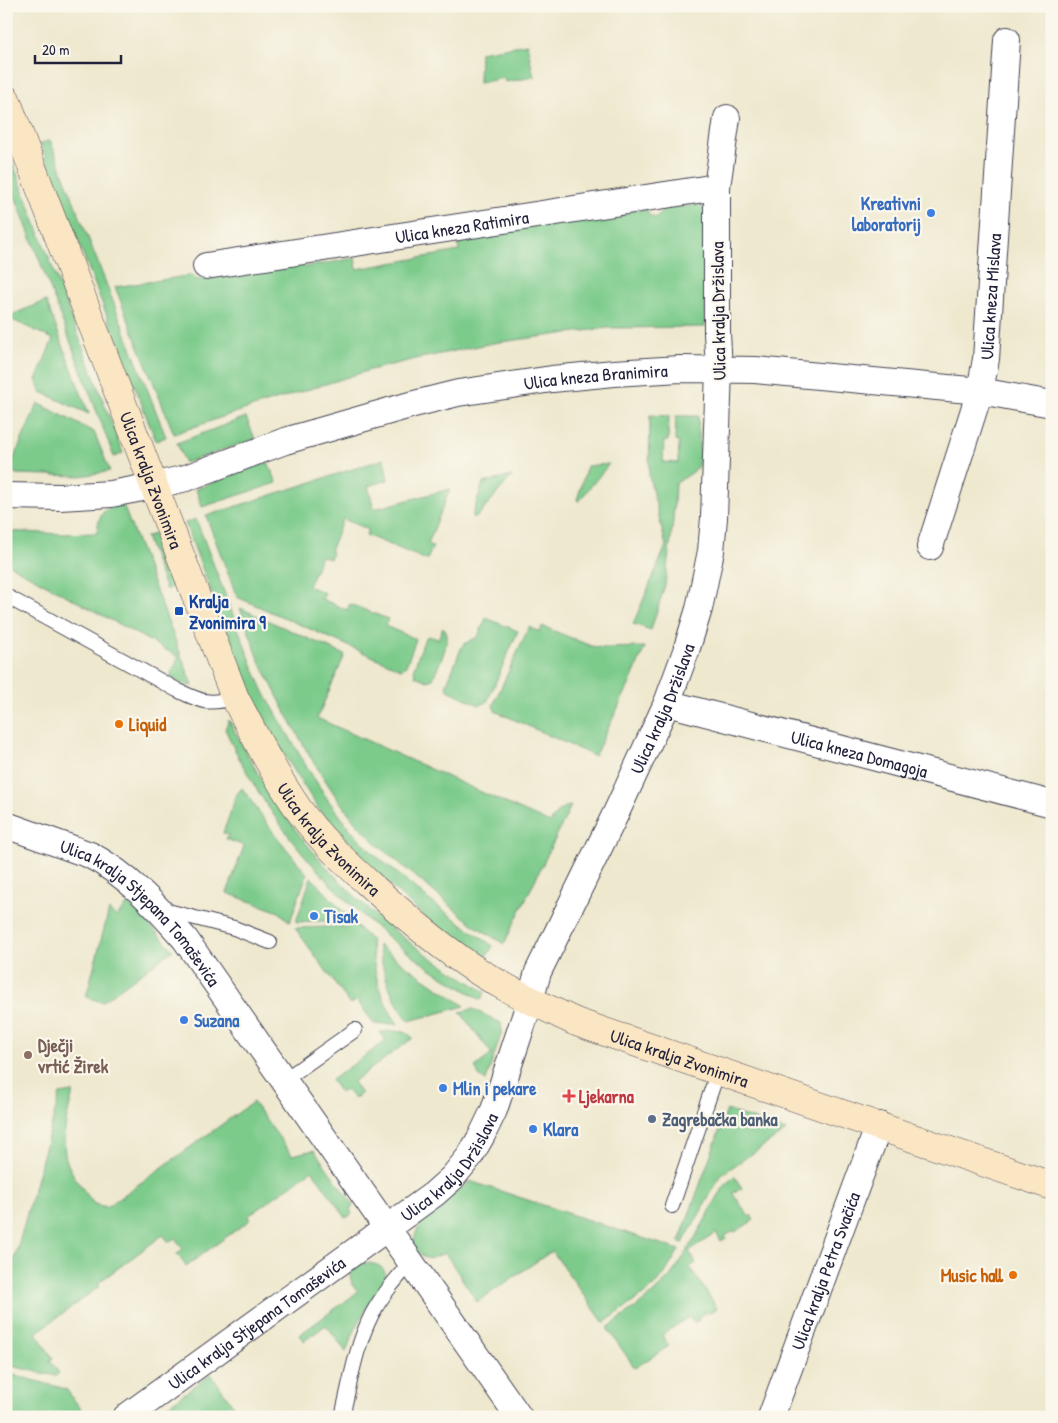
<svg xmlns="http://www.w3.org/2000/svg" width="1058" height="1423" font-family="'Patrick Hand',sans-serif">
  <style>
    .green { fill: #7bcb8b; stroke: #4e7663 }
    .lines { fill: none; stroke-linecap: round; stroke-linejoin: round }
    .service-casing { stroke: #414051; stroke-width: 16 }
    .minor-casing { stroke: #414051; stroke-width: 28 }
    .secondary-casing { stroke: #414051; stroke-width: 29 }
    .service { stroke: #fff; stroke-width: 14 }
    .minor { stroke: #fff; stroke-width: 26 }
    .secondary { stroke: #fbe6c4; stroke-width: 28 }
    .shop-dot { fill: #3f7fe0; stroke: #fbf7ec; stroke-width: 2 }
    .transit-dot { fill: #1a4fb4; stroke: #fbf7ec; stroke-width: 2 }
    .food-dot { fill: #e8710a; stroke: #fbf7ec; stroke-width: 2 }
    .education-dot { fill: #8d6e63; stroke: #fbf7ec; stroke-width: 2 }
    .health-dot { fill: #e0444e; stroke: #fbf7ec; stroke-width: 2 }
    .service-dot { fill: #5c6f8a; stroke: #fbf7ec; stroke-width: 2 }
    .labels { text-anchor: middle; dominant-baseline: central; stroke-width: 4.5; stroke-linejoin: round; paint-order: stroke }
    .shop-label { font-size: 18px; font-weight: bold; fill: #366cbe; stroke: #fbf7ec; text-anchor: start }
    .street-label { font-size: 18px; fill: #22223b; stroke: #fbf7ec }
    .transit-label { font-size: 18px; font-weight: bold; fill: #164399; stroke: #fbf7ec; text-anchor: start }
    .food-label { font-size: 18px; font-weight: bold; fill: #c56008; stroke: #fbf7ec; text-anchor: start }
    .education-label { font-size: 18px; font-weight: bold; fill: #785e54; stroke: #fbf7ec; text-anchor: start }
    .health-label { font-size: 18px; font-weight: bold; fill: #be3a42; stroke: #fbf7ec; text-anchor: start }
    .service-label { font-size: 18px; font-weight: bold; fill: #4e5e75; stroke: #fbf7ec; text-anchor: start }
  </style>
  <rect width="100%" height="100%" fill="#fbf7ec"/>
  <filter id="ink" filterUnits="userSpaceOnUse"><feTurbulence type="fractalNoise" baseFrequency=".02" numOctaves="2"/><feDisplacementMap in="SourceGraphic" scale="10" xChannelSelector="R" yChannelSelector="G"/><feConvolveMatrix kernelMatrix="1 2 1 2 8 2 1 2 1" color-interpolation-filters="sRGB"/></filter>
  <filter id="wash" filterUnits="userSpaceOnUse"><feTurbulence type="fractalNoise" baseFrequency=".0096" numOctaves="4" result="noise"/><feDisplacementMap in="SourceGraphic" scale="20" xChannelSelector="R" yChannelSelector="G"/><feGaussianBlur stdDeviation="1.12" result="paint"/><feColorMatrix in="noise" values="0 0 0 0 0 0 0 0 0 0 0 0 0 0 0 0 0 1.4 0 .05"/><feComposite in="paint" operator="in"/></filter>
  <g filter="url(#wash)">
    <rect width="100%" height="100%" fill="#eee8ce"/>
    <path class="green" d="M527 44 534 77 505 82 504 78 479 83 480 52Z
      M50 140 166 437 156 441 40 144Z
      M6 145 123 453 114 457 6 172Z
      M700 205 706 210 705 327 607 328 493 343 416 359 370 370 231 414 174 434 115 287 193 275 196 280 298 261 304 267 355 258 357 269 459 251 456 234 647 209 649 215 655 218 661 213 662 208Z
      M46 301 89 414 41 392 36 380 53 339 6 317Z
      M38 403 94 432 110 471 81 476 16 474 11 471 10 467Z
      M650 415 669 416 668 441H664L663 462 678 463 679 442 675 441 676 416H698L700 454 698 466 693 472 675 484 673 521 665 585 651 630 633 624 666 546 649 476Z
      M246 417 255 439 185 463 177 443Z
      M384 459 388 480 368 486 374 509 450 489 428 544 433 546 427 560 366 535 368 529 343 519 330 551 332 552 330 559 321 556 308 586 325 593 322 599 347 610 350 604 388 619 385 626 416 639 406 666 401 669 237 597 206 516Z
      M268 462 277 483 202 507 196 489Z
      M609 464 579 501 577 500 587 466Z
      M512 476 476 518 472 517 483 483Z
      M115 505H123L193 686 180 683 170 676 179 657 6 563V531L62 534 97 533C98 519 101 510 115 505Z
      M196 519 253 667 265 694 305 764 328 800 351 830 374 854 434 904 493 946 485 959 426 918 366 864 332 827 316 805 278 745 253 697 241 670 185 523Z
      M156 533 175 586 166 590 146 537Z
      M240 608 345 655 317 718 550 823C556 814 559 807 571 806L504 944 472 924 440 897 379 846 357 824 335 795 309 755 286 713 260 662Z
      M486 618 518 631 487 702 479 705 448 690 446 686 462 646 469 641 478 637Z
      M542 626 591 646 604 648 645 647 630 683 595 755H592L495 711 493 705 529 627 540 632Z
      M443 627C455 636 437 667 433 679L428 681 415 676 414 668 425 638 429 636 438 639Z
      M229 720C238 737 247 754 256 770 291 832 344 892 400 935 426 956 457 973 485 992L481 1000C459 986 435 973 414 957 333 898 266 821 225 729Z
      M242 788 273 832 307 874 290 922 279 912 227 893 244 846 226 839 228 835 223 833 237 794Z
      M311 877 351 920 296 922Z
      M129 903 173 950 102 1002 86 997 109 910 116 917Z
      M356 926 371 940C374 972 379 997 398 1024H374L357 1000 350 1004 295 928Z
      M378 945 409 968 465 1006 409 1021C390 997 384 975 378 945Z
      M473 1009 501 1023 502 1031 486 1081 479 1076 475 1067 492 1054 460 1012Z
      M393 1031 407 1032 413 1038 353 1082 361 1094 354 1099 346 1089 340 1093 331 1080 386 1041 380 1032Z
      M73 1092C68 1114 59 1142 68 1164 74 1179 85 1191 94 1204L107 1207 253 1102 292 1155 314 1150 354 1206 350 1209 352 1214 346 1218 312 1170 248 1216 250 1220 186 1266 177 1254 183 1249 175 1238 169 1242 163 1235 98 1283 100 1286 36 1333 53 1358 50 1361 59 1373 56 1376 6 1365V1290L60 1094Z
      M727 1110 786 1131 722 1174 683 1243 679 1242Z
      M734 1176 742 1188 733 1193 749 1217 751 1215 754 1220 735 1232 734 1231 725 1236 726 1238 721 1241 716 1233 689 1251 696 1263 690 1267 717 1308 708 1314 706 1312 698 1317 699 1320 694 1323 689 1317 662 1335 669 1346 635 1368 607 1328C632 1310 659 1293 677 1267 689 1249 700 1229 710 1211 717 1198 723 1186 734 1176Z
      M470 1181 679 1250 664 1275 651 1289 604 1323 552 1251 477 1302 445 1253C428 1260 425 1262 413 1246 414 1235 418 1227 424 1218Z
      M365 1263C376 1263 387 1267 386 1280 368 1302 356 1325 346 1352L326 1325 304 1341 299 1335 358 1292 352 1284 350 1275 358 1265Z
      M6 1373 66 1389 87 1417H8L6 1414Z
      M211 1374 241 1417H152Z"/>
  </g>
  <g filter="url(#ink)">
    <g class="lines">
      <g class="service-casing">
        <path id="service" d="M6 596 177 690C202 702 207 705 235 698
          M164 910 234 928 270 942
          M284 1080 355 1030
          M672 1206 718 1071
          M342 1417C350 1383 356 1345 372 1314 382 1295 397 1278 411 1262"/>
      </g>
      <g class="minor-casing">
        <g id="minor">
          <path id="s1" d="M206 266 717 187"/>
          <path id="s2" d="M6 496 60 497 111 494 153 486 186 478 285 441 410 405 458 393 552 379 614 373 680 369 755 370 980 391 1052 404"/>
          <path id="s3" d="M930 547 980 391 986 359 1007 40"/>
          <path id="s4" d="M667 703 1052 804"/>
          <path id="s5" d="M6 825 90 855C128 875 157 907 185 939L519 1417"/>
          <path id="s6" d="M126 1417 434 1194 452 1178 470 1156 482 1135 494 1110 530 1001 538 972 616 813 667 703 686 651 699 609 711 551 714 518 719 369 717 333V187L727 118"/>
          <path id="s7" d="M771 1417 879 1125"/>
        </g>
      </g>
      <g class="secondary-casing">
        <g id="secondary">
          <path id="s8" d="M6 99 235 698C255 736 274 774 299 810 319 838 344 861 369 884 398 910 428 936 460 959 496 985 536 1003 576 1022L1052 1186"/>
        </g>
      </g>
      <use href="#service" class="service"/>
      <use href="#minor" class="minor"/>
      <use href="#secondary" class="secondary"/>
    </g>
  </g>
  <g class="shop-dot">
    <circle cx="931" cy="213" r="5"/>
    <circle cx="314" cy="916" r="5"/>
    <circle cx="184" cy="1020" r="5"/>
    <circle cx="443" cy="1088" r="5"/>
    <circle cx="533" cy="1129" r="5"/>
  </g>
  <rect class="transit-dot" x="174" y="606" width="10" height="10" rx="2.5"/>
  <g class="food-dot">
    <circle cx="119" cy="724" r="5"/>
    <circle cx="1013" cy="1275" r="5"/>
  </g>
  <circle class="education-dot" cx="28" cy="1055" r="5"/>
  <path class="health-dot" d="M566.5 1088.5h5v5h5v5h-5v5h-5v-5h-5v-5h5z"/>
  <circle class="service-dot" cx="652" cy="1119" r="5"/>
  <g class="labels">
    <g class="shop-label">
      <text x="921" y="203" text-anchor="end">Kreativni<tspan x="921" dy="21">laboratorij</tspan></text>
      <text x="324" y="916">Tisak</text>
      <text x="194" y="1020">Suzana</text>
      <text x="453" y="1088">Mlin i pekare</text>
      <text x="543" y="1129">Klara</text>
    </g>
    <g class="street-label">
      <text stroke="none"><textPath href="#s1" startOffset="259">Ulica kneza Ratimira</textPath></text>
      <text stroke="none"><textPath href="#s3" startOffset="259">Ulica kneza Mislava</textPath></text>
      <text transform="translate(718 311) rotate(-91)">Ulica kralja Držislava</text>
      <text stroke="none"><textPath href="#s2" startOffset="606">Ulica kneza Branimira</textPath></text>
      <text stroke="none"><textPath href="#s8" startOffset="408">Ulica kralja Zvonimira</textPath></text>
      <text stroke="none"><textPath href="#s6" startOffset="921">Ulica kralja Držislava</textPath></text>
      <text stroke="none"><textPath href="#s4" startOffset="199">Ulica kneza Domagoja</textPath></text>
      <text stroke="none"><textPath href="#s8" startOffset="812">Ulica kralja Zvonimira</textPath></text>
      <text stroke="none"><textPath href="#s5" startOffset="165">Ulica kralja Stjepana Tomaševića</textPath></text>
      <text stroke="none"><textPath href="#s8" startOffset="1232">Ulica kralja Zvonimira</textPath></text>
      <text stroke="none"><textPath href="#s6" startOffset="411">Ulica kralja Držislava</textPath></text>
      <text stroke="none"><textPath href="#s7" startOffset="156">Ulica kralja Petra Svačića</textPath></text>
      <text stroke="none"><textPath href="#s6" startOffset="161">Ulica kralja Stjepana Tomaševića</textPath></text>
    </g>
    <g class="transit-label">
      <text x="189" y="601">Kralja<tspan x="189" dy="21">Zvonimira 9</tspan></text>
    </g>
    <g class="food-label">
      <text x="129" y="724">Liquid</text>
      <text x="1003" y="1275" text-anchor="end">Music hall</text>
    </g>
    <g class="education-label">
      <text x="38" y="1045">Dječji<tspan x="38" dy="21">vrtić Žirek</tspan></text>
    </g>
    <g class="health-label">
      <text x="579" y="1096">Ljekarna</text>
    </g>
    <g class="service-label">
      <text x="662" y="1119">Zagrebačka banka</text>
    </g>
  </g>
  <rect width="1058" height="1423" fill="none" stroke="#fbf7ec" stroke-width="25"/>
  <path d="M35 55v8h86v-8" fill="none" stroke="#22223b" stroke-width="2.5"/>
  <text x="42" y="55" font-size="15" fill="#22223b" stroke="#fbf7ec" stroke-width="4" paint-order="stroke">20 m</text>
</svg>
